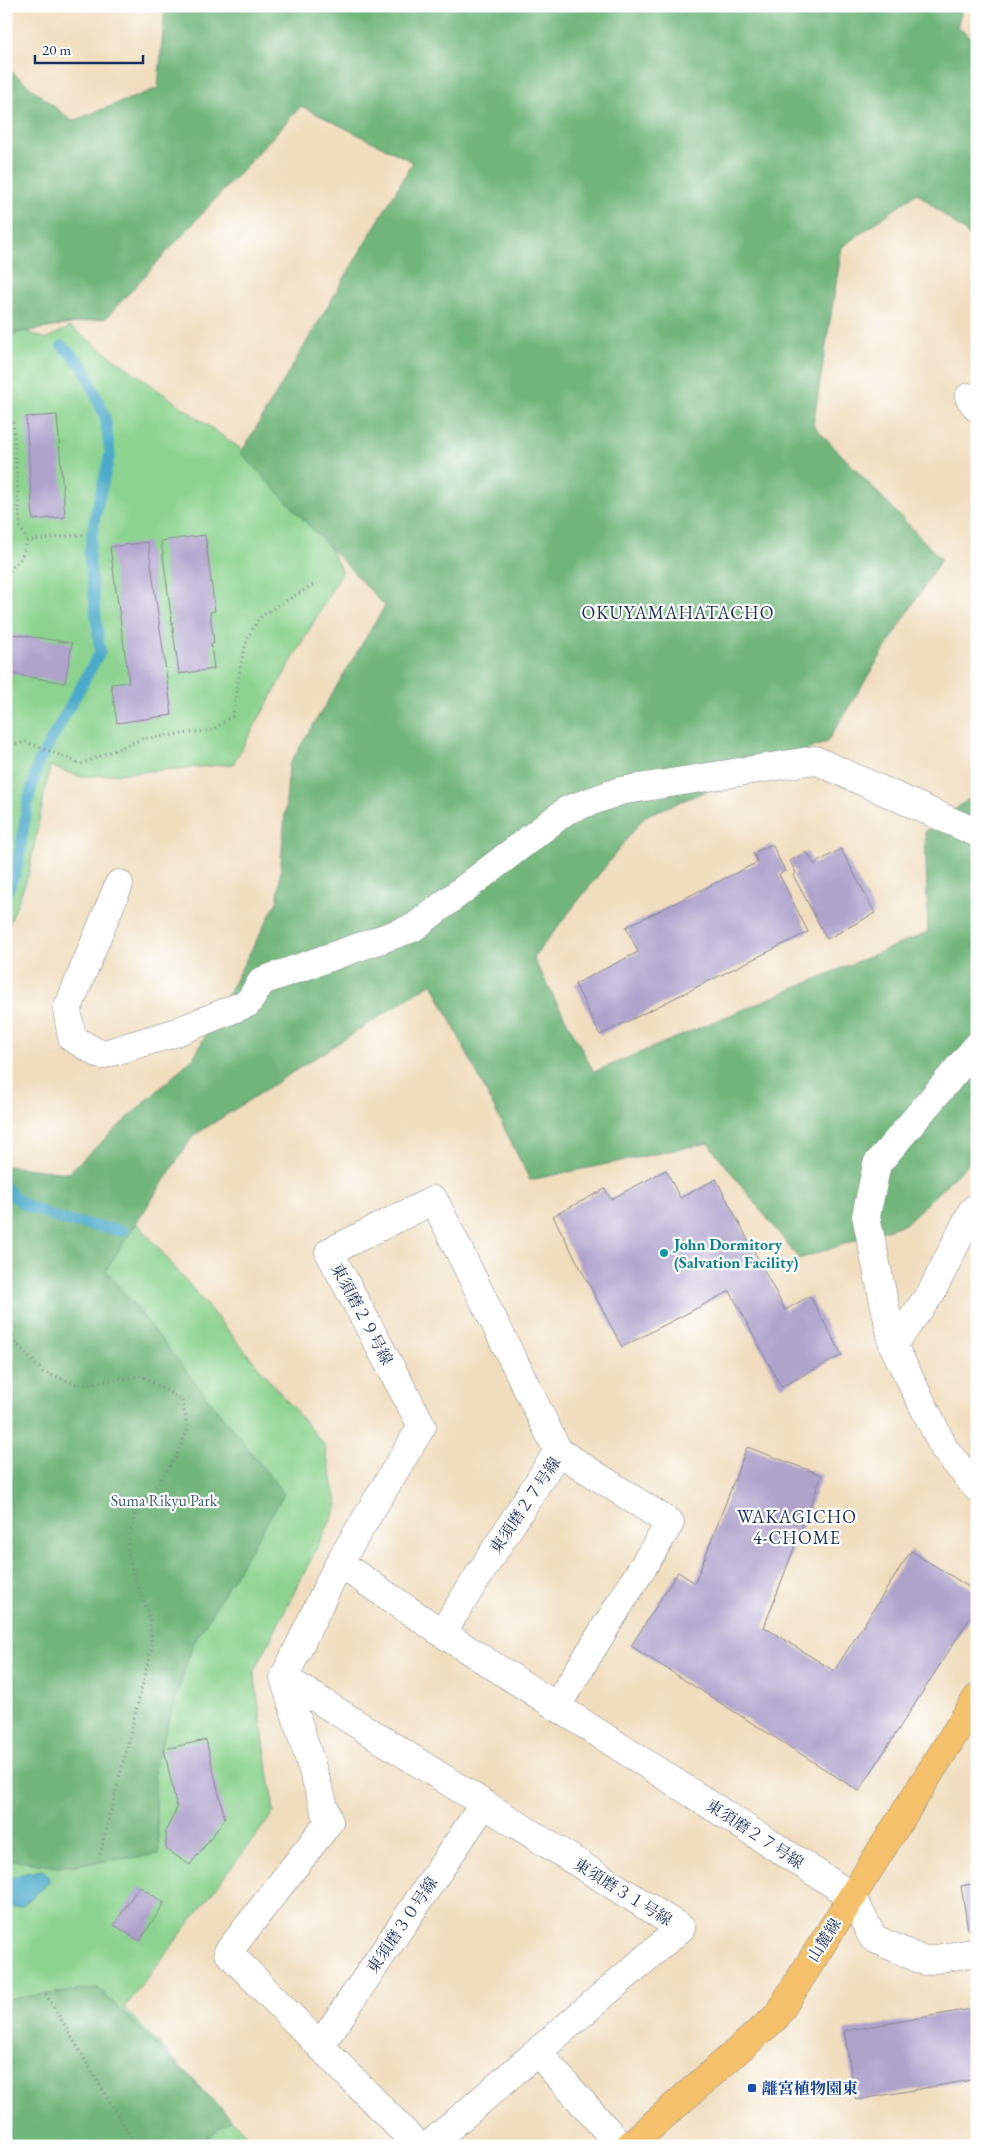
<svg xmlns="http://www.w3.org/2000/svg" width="983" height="2152" font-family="'EB Garamond','Noto Serif JP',serif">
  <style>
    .green { fill: #8bd38e; stroke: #538176 }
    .forest { fill: #70b579; stroke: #46726c }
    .water { fill: #4baaca; stroke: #336c94 }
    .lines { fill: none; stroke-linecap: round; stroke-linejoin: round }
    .stream { stroke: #4baaca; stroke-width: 11 }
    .building { fill: #afa3cc }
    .minor-casing { stroke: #86868e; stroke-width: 29 }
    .major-casing { stroke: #86868e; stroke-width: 29 }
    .path { stroke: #86868e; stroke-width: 3; stroke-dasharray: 1 4; stroke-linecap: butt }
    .minor { stroke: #fff; stroke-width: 28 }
    .major { stroke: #f4c16a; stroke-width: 28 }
    .culture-dot { fill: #0f9aa8; stroke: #fff; stroke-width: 2 }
    .transit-dot { fill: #1a4fb4; stroke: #fff; stroke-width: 2 }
    .labels { text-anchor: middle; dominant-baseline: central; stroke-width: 4.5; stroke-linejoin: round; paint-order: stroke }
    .culture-label { font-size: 16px; font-weight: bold; fill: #0d838f; stroke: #fff; text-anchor: start }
    .street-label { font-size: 16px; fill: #1b2f5e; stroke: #fff }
    .park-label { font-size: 16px; fill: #3d606c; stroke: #fff }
    .transit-label { font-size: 16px; font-weight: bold; fill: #164399; stroke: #fff; text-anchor: start }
    .neighbourhood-label { font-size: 18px; letter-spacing: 1px; fill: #1b2f5e; stroke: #fff }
  </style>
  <rect width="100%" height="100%" fill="#fff"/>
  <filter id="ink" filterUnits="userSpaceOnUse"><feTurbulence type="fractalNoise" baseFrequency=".02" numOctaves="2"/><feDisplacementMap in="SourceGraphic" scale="10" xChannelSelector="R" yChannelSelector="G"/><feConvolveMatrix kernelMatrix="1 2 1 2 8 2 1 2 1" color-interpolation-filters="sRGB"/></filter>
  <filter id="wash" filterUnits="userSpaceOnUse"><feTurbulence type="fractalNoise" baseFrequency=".0096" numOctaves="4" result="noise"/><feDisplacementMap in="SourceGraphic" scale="20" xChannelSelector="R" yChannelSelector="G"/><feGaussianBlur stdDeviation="1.12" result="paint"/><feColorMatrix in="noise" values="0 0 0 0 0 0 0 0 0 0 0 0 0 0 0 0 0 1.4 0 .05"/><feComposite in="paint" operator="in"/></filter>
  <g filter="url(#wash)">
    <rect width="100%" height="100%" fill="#f0ddbd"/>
    <path class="green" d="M6 324 46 339 70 327 301 492 342 572 233 764 81 777 50 766 28 876 6 932Z
      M6 1170 34 1197 139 1225 324 1445 338 1506 254 1672 274 1812 124 2008 257 2146H6Z"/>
    <path class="forest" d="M165 6H963L957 27 977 41V242L917 193 842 247 813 425 941 559 827 742 645 816 533 958 594 1072 928 932 925 832 977 793V1155L905 1224 799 1259 708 1143 530 1180 432 983 193 1136 106 1270 284 1494 193 1644 154 1769 159 1854 58 1867 13 1860 6 1865V1166L68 1173 194 1057 278 900 289 765 385 606 241 453 413 162 301 106 106 318 6 335V67L72 121 158 88Z
      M98 1988 232 2119 196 2146H6V1999Z"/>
    <path class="water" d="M42 1870 48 1875 49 1882 21 1907 6 1908V1880L21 1874Z"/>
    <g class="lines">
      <path class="stream" d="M6 894 17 869 28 801 38 764 100 652 89 554 95 516 110 454 105 417 83 366 62 346
        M6 1188 23 1204 62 1220 123 1231"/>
    </g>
    <g id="blocks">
      <path class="building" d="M57 415 65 517 33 520 26 417Z
        M205 535 215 611 210 612 214 643 211 644 214 669 179 674 161 541Z
        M148 542 172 715 117 723 111 684 129 682 110 547Z
        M6 633 72 643 65 683 6 673Z
        M772 844 785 871 779 874 808 932 600 1035 575 984 638 952 626 927 758 862 753 853Z
        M841 849 875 913 827 939 793 875 796 873 790 861 807 852 814 864Z
        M666 1170 680 1198 716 1179 785 1310 810 1296 842 1355 781 1387 730 1291 622 1347 553 1216 605 1189 611 1199Z
        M747 1447 822 1475 764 1627 834 1671 911 1551 977 1592V1607L859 1791 631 1646 678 1572 695 1583Z
        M206 1740 225 1819 190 1865 166 1849V1830L177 1808 164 1749Z
        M977 1883V1929L968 1930 961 1886Z
        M139 1886 164 1903 140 1941 114 1925Z
        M977 2008V2079L856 2100 844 2031Z"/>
    </g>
  </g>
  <g filter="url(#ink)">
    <use href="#blocks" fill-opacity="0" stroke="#86868e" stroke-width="1"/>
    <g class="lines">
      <g class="minor-casing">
        <path id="minor" d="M969 397 977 408
          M119 884 67 1010 72 1038 101 1055 174 1033 248 1003 262 981 413 928 567 810 620 791 815 760 977 833
          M977 1046 877 1164 866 1216 893 1345 945 1450 977 1488
          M893 1345 931 1293 972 1211 977 1207
          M339 1563 442 1633 852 1896 873 1938 924 1961 977 1952
          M442 1633 558 1451 670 1523 556 1707
          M284 1678 681 1928 428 2146
          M320 2046 484 1804
          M537 2052 621 2146
          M418 2146 228 1952 329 1822 284 1678 339 1563 422 1426 329 1252 434 1200 558 1451"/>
      </g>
      <g class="major-casing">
        <path id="major" d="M629 2146 776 2017 977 1698"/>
      </g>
      <path class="path" d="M27 541 87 534
        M6 574 22 557 27 541 20 526 13 419
        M6 746 27 742 81 764 142 739 213 730 232 716C240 684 238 648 258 620 265 611 304 591 316 583
        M6 1319 15 1342 43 1372 79 1385 142 1376 182 1400 188 1429 175 1459 136 1513 127 1547 134 1577 149 1613 152 1647 99 1858
        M46 1994 136 2146"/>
      <use href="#minor" class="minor"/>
      <use href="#major" class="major"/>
    </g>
  </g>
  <circle class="culture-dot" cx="664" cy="1253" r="5"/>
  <rect class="transit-dot" x="747" y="2083" width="10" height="10" rx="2.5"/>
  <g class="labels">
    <g class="culture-label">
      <text x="674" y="1244">John Dormitory<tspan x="674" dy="18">(Salvation Facility)</tspan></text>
    </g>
    <g class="street-label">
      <text transform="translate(362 1314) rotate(62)">東須磨２９号線</text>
      <text transform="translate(525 1505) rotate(-56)">東須磨２７号線</text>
      <text transform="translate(755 1834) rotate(33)">東須磨２７号線</text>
      <text transform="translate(623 1892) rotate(32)">東須磨３１号線</text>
      <text transform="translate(402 1925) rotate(-56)">東須磨３０号線</text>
      <text transform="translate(824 1940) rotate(-58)">山麓線</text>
    </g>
    <g class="park-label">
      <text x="164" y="1500">Suma Rikyu Park</text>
    </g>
    <g class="transit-label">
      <text x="762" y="2088">離宮植物園東</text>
    </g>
    <g class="neighbourhood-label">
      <text x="678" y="612">OKUYAMAHATACHO</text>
      <text x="797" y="1516">WAKAGICHO<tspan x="797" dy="21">4-CHOME</tspan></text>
    </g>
  </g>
  <rect width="983" height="2152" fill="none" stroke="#fff" stroke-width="25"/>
  <path d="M35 55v8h108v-8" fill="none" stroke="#1b2f5e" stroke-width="2.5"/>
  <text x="42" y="55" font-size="15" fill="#1b2f5e" stroke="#ffffff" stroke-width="4" paint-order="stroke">20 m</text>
</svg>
